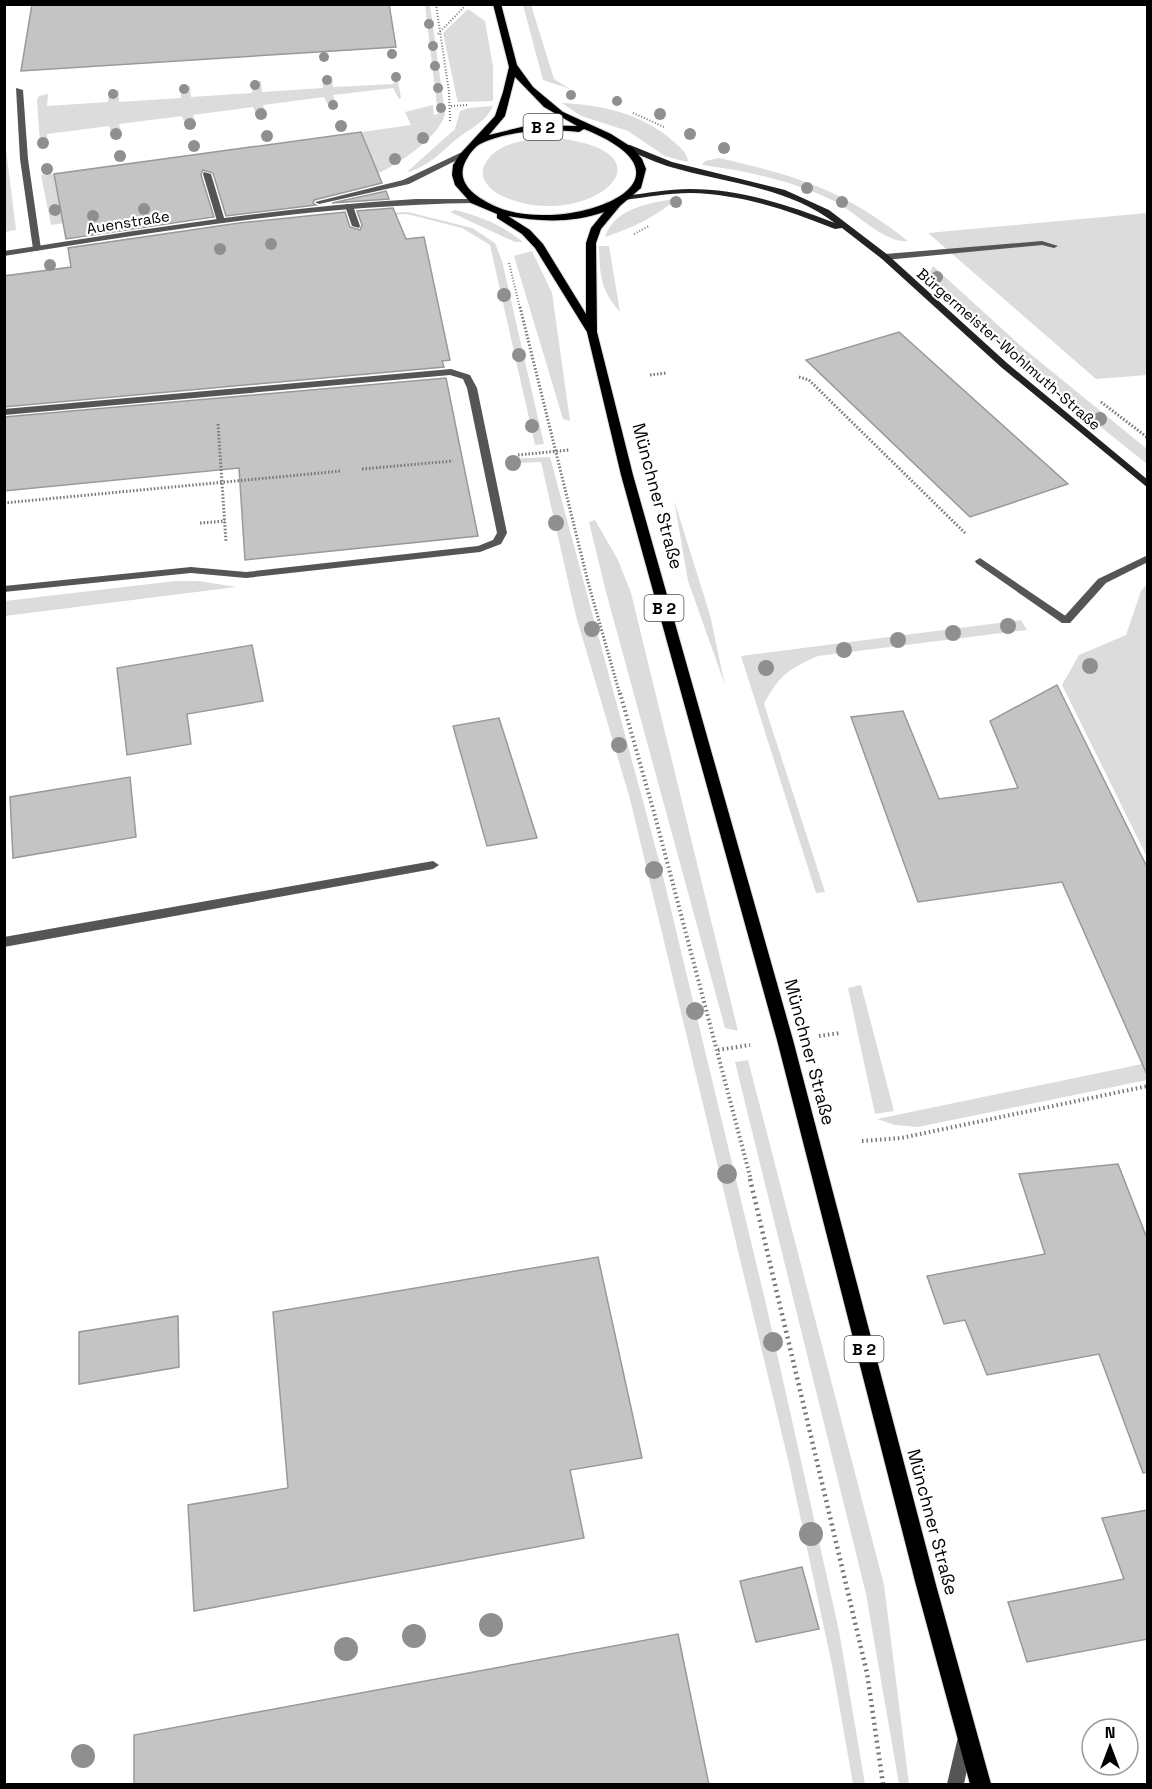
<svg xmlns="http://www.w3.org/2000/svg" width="1152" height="1789" font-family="'Space Grotesk',sans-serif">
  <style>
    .green { fill: #dcdcdc }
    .building { fill: #c4c4c4; stroke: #999; stroke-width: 1.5 }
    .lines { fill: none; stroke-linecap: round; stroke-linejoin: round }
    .primary-casing { stroke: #dbdbdb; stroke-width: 2 }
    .path-far3 { stroke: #777; stroke-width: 2; stroke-dasharray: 1 2; stroke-linecap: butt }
    .path-far2 { stroke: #777; stroke-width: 3; stroke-dasharray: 1.5 2; stroke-linecap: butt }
    .path-far1 { stroke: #777; stroke-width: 4; stroke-dasharray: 1.5 3; stroke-linecap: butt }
    .path { stroke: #777; stroke-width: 4.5; stroke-dasharray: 2 4; stroke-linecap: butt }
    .lane { fill: #555; fill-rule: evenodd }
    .street { fill: #555; fill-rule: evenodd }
    .secondary { fill: #222; fill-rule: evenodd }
    .primary { fill: #000; fill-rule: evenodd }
    .tree { fill: #8f8f8f }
    .labels { text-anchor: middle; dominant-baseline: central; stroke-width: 4.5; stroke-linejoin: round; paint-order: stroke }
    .far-street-label { font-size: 15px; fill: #000; stroke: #fff }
    .shield { fill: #fff; stroke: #4c4c4c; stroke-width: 1.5 }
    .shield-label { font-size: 16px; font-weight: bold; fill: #000 }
    .street-label { font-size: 18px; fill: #000; stroke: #fff }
  </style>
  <rect width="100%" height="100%" fill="#fff"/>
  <path class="green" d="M425 5H430L445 114C440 137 393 169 371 176L225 192 377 171 362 132 411 125 405 112 433 105 434 115 438 114Z
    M523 5H531L554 79 570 89 543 80Z
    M468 9 485 21 493 67V101L458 102 457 99 443 33Z
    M397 75 401 98 399 99 393 88 333 95 338 107 330 109 324 97 263 105 267 117 258 118 253 107 193 115 196 126 186 128 182 116 119 124 122 136 113 138 109 126 47 134 48 146 40 143 37 100 39 96 48 94 47 106 108 102 109 91 119 90V102L181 98V86H190L191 97 252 93V81H261L262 92 323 88V77L332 76 333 87 394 84 393 76Z
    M562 103C603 105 644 114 674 142 680 147 686 152 688 160L687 162 665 156 628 131 581 116Z
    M493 106C484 125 467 129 452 143 436 157 431 163 410 172L408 171 455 129 460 111 469 108Z
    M556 138C678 152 594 226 515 201 503 197 491 192 485 181 482 176 482 169 485 164 498 140 532 139 556 138Z
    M5 141 16 230 5 232H4Z
    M719 158C798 176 844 190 908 241 886 244 856 213 836 202 794 181 748 171 702 165L705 161Z
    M54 174 200 203 51 225 41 175Z
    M678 198C656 217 632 228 605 237 615 207 651 203 678 198Z
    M455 210C482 217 502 225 523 242H515L450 212Z
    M408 212 472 228 495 243 502 261 544 444 535 445 490 245 462 228 407 214 386 215 383 213Z
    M1147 213V375L1096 379 928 233Z
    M599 246H609L620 312C600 289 600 275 599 246Z
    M532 251 552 293 570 421 563 419 514 256Z
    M933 266 1022 347 1147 449V464L1102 428 927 277Z
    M550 457 661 868 766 1304 839 1631 865 1784H853L833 1670 789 1464 630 799 576 616 541 462 519 463V466L509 467 508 459Z
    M674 500 710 615 725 685 688 581Z
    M595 520 618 560 631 593 738 1031 725 1028 606 592 589 522Z
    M175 581H199L236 587 5 616V601Z
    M1147 584V857L1062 685 1079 655 1126 635 1141 591Z
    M1021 620 1027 630 818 656C789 669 779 675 764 704L825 892 816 893 741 656Z
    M861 985 894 1111 875 1114 848 988Z
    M748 1060 884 1585 909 1784H899L866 1594 735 1062Z
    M1147 1063V1080L918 1127 895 1125 877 1119Z"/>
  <path class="building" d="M32 4H389L396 47 21 71Z
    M361 132 382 183 314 200 313 203 316 205 226 216 213 173 203 170 201 175 214 217 66 239 54 174Z
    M386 191 389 199 332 203Z
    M393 208 406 239 424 237 450 360 442 361 444 367 4 407V276L71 267 68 248 239 223 345 212 350 227 360 230 362 225 357 211Z
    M899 332 1068 484 970 517 806 360Z
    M446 378 478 536 245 560 239 468 4 491V417Z
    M252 645 263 701 187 714 191 744 127 755 117 668Z
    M1057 685 1148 869V1077L1062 882 918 902 851 717 903 711 939 799 1018 788 990 721Z
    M499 718 537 838 487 846 453 726Z
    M130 777 136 837 13 858 10 797Z
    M1118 1164 1148 1241V1472L1143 1473 1099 1354 987 1375 965 1320 944 1324 927 1276 1045 1254 1019 1174Z
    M598 1257 642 1458 570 1470 584 1538 194 1611 188 1505 288 1488 273 1312Z
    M178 1316 179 1367 79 1384V1332Z
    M1148 1510V1639L1027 1662 1008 1602 1124 1579 1102 1518Z
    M802 1567 819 1629 756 1642 740 1581Z
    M678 1634 709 1785H134V1735Z"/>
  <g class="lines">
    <g class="primary-casing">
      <path id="primary" d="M493 4H501L517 65 533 87 563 112 611 134 633 148 642 159 646 169 641 188 620 206 601 229 596 243 597 332 633 475 793 1040 936 1585 991 1784H970L916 1585 777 1040 621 475 587 332 535 248 522 234 497 218V214L471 203 455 185 452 175 453 165 460 154 495 116 503 92 509 67ZM515 77 544 107 577 126 530 125 489 135 505 116ZM584 129C716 182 564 236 497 207 477 198 451 182 468 157 470 153 476 146 480 144 510 130 546 129 579 132ZM604 212 591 228 586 243V314L543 244 530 230 508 216C540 222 574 223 604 212Z"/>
    </g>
    <path class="path-far3" d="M436 4 449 92 450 122
      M438 34 464 7V4
      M451 106 468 105
      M633 113 664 127
      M634 234 649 226
      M509 263 520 308"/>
    <path class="path-far2" d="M520 307 588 582 620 695
      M650 375 666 373
      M799 377 809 380 966 534
      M1101 402 1148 438
      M218 424 226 542
      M518 455 569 450
      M362 469 453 461
      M4 503 341 471
      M200 523 225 521"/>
    <path class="path-far1" d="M620 693 655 816 751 1180
      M819 1036 840 1033
      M718 1050 750 1045
      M862 1141 901 1138 1148 1086"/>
    <path class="path" d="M750 1179 867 1673 883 1784"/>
    <path class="lane" d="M16 88 23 90 28 159 41 249 37 251 33 249 20 159Z
      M204 172 211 174 225 221 224 223 217 221 203 174Z
      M346 204 353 206 360 226 359 228 352 226 345 206Z
      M1042 241 1058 246 1054 248 1042 245 885 260 881 257 885 254Z
      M451 369 470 375 477 388 507 533 501 544 480 552 246 578 191 573 4 592V586L191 567 246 572 478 546 493 540 497 533 467 388 463 379 450 375 4 415V409Z
      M980 558 1070 619 1071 621 1070 623H1062L976 563 975 561Z
      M433 861 439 865 433 869 4 947V937Z
      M965 1733 971 1735 973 1741 964 1784H947L957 1741 959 1735Z"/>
    <path class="street" d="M460 153 467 155 409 184 319 204 315 202 403 180Z
      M416 199H475L479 201 475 203C315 205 162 231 4 256V251C141 230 277 207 416 199Z
      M1148 555V562L1106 583 1070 623H1062L1061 621 1062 619 1098 579Z"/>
    <path class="secondary" d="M624 145H630L672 162 785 190 829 210 888 255 1007 363 1148 480V488L1001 367 882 259 842 228 835 229C788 210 741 194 690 193 668 193 647 197 625 200L621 198 625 196C647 193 668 189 690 189 741 189 789 205 835 223 787 186 723 183 667 166 652 161 638 154 624 149Z"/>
    <use href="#primary" class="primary"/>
  </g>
  <g class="tree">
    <circle cx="429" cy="24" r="5"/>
    <circle cx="433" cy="46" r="5"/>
    <circle cx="392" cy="54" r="5"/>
    <circle cx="324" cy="57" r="5"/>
    <circle cx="435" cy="66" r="5"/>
    <circle cx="396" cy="77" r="5"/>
    <circle cx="327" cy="80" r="5"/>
    <circle cx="255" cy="85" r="5"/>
    <circle cx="438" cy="88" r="5"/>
    <circle cx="184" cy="89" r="5"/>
    <circle cx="113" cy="94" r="5"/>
    <circle cx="571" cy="95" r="5"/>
    <circle cx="617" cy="101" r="5"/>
    <circle cx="333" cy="105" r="5"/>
    <circle cx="441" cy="108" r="5"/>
    <circle cx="261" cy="114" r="6"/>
    <circle cx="660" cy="114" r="6"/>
    <circle cx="190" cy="124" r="6"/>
    <circle cx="341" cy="126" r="6"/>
    <circle cx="116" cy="134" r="6"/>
    <circle cx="690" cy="134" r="6"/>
    <circle cx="267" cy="136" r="6"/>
    <circle cx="423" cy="138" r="6"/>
    <circle cx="43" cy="143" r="6"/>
    <circle cx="194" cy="146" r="6"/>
    <circle cx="724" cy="148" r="6"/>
    <circle cx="120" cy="156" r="6"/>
    <circle cx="395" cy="159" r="6"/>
    <circle cx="47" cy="169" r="6"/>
    <circle cx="807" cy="188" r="6"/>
    <circle cx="676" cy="202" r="6"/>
    <circle cx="842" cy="202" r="6"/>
    <circle cx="144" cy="209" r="6"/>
    <circle cx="55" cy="210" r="6"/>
    <circle cx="93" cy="216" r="6"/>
    <circle cx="271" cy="244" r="6"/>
    <circle cx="220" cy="249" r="6"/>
    <circle cx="50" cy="265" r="6"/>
    <circle cx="937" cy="277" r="6"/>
    <circle cx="504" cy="295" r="7"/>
    <circle cx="519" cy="355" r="7"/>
    <circle cx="1100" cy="419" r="7"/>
    <circle cx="532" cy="426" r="7"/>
    <circle cx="513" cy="463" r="8"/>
    <circle cx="556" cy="523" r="8"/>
    <circle cx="1008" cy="626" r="8"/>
    <circle cx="592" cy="629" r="8"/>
    <circle cx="953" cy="633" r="8"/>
    <circle cx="898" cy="640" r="8"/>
    <circle cx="844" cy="650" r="8"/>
    <circle cx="1090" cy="666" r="8"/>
    <circle cx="766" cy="668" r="8"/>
    <circle cx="619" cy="745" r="8"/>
    <circle cx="654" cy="870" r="9"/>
    <circle cx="695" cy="1011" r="9"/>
    <circle cx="727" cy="1174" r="10"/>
    <circle cx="773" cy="1342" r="10"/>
    <circle cx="811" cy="1534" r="12"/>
    <circle cx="491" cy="1625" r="12"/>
    <circle cx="414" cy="1636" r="12"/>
    <circle cx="346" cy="1649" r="12"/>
    <circle cx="83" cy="1756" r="12"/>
  </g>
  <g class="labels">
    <g class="far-street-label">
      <text transform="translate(128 222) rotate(-9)">Auenstraße</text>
      <text transform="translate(1009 349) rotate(41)">Bürgermeister-Wohlmuth-Straße</text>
    </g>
    <g class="shield">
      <rect x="523.5" y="114" width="39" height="26" rx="4.5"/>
      <rect x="644.5" y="595" width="39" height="26" rx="4.5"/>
      <rect x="844.5" y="1336" width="39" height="26" rx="4.5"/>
    </g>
    <g class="shield-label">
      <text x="543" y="127">B 2</text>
      <text x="664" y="608">B 2</text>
      <text x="864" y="1349">B 2</text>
    </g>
    <g class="street-label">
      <text transform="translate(658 496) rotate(75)">Münchner Straße</text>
      <text transform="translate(810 1052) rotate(75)">Münchner Straße</text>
      <text transform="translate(933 1522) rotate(75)">Münchner Straße</text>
    </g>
  </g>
  <rect width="1152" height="1789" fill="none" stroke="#000000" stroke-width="12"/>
  <g transform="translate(1110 1747)"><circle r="28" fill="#ffffff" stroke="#999999" stroke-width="1.5"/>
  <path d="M0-4.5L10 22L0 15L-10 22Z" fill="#000000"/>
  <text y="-9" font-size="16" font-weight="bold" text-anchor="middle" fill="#000000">N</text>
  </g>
</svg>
